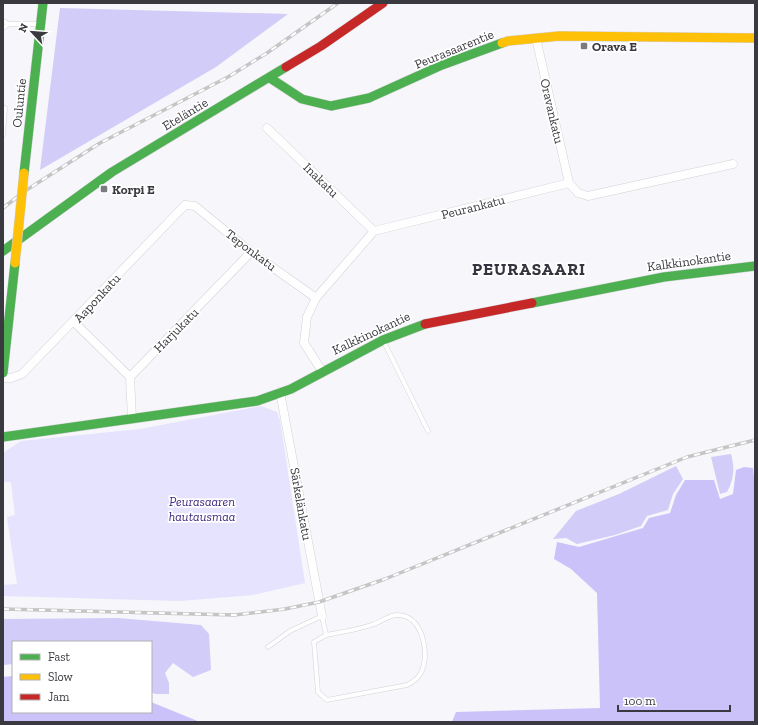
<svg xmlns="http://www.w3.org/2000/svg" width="758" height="725" font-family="'Zilla Slab',serif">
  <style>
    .green { fill: #e5e3fd }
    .forest { fill: #d2ccf8 }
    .water { fill: #cac2f9 }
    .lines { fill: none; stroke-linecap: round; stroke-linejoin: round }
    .lane-casing { stroke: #d2d1d6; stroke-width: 5 }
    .street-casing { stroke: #d2d1d6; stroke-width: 9 }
    .fast-casing { stroke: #d2d1d6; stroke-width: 10 }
    .slow-casing { stroke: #d2d1d6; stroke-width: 10 }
    .jam-casing { stroke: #d2d1d6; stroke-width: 10 }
    .lane { stroke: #fefefe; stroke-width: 4 }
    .street { stroke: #fefefe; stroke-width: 8 }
    .fast { stroke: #4caf50; stroke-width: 9 }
    .slow { stroke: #ffc107; stroke-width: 9 }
    .jam { stroke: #c62828; stroke-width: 9 }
    .rail-casing { stroke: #c5c5c5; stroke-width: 3.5 }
    .rail { stroke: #fff; stroke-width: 2; stroke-dasharray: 6; stroke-linecap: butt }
    .slow-bridge-casing { stroke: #d2d1d6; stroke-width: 10; stroke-linecap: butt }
    .slow-bridge { stroke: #ffc107; stroke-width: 9 }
    .poi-dot { fill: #7b7b81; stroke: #fff; stroke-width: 1.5 }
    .labels { text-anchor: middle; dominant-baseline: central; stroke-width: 3.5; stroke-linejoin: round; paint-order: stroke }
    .poi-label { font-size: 13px; font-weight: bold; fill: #39393f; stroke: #fff; text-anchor: start }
    .street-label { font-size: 13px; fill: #39393f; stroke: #fff }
    .park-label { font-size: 13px; font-style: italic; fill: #40297f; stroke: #fff }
    .district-label { font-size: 17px; font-weight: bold; letter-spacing: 1px; fill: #35343f; stroke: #fff }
  </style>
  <rect width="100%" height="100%" fill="#f6f6fb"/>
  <path class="green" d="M261 406 277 412 280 420 305 583 253 595 180 601 3 596V585L17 584 7 517 15 515 11 482H3V453L21 441 140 429Z"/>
  <path class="forest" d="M60 8 288 14 216 67 40 170Z
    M731 454C735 468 734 479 727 492L720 494 711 457Z
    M676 466 683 479 673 494 668 510 647 516 641 526 615 535 577 544 566 538 553 539 576 511 619 494Z
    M118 618 201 625 209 634 211 670 193 677 173 663 165 673 169 683V694H155L151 692V642H13V664L3 665V619Z"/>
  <path class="water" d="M744 467 753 468 755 486V722H452L456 712 600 708 597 593 571 569 554 559 557 542 579 547 643 528 649 518 670 513 676 495 685 480H714L720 499 733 494 736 470Z
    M13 676V712H151V702L200 722H3V677Z"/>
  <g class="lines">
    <g class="lane-casing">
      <path id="lane" d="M3 21 9 24
        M3 28 9 24H39
        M3 107 5 108 3 135
        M383 340 428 431
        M268 647 290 631 322 616 326 635 314 642 318 692 327 700 407 685C420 679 424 670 425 656 425 638 418 615 397 615 389 615 381 622 374 624 358 630 342 632 326 635"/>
    </g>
    <g class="street-casing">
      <path id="street" d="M536 38 569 183
        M267 128 374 231
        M74 322 130 377
        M322 371 304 343 307 317 316 298 374 231 569 183 578 193 588 196 733 164
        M3 378H11L22 374 185 205 195 206 251 252 316 298
        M280 392 322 616
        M132 419 130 377 251 252"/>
    </g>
    <g class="fast-casing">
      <path id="fast" d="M270 78 302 99 331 106 369 98 442 65 502 43
        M24 173 43 3
        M3 251 112 172 286 67
        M532 303 664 277 755 266
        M3 373 15 263
        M3 437 257 401 291 389 383 340 425 324"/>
    </g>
    <g class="slow-casing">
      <path id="slow" d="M502 43 508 41 559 36 755 38"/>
    </g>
    <g class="jam-casing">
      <path id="jam" d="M286 67 321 46 383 3
        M425 324 532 303"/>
    </g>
    <use href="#lane" class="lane"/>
    <use href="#street" class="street"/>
    <use href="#fast" class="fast"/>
    <use href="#slow" class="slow"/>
    <use href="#jam" class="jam"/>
    <g class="rail-casing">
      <path id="rail" d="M3 208 25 191 100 143 228 77 267 53 338 3
        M3 609 234 615 285 609 319 602 385 579 687 457 755 440"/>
    </g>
    <use href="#rail" class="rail"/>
    <g class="slow-bridge-casing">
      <path id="slow-bridge" d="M15 263 24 173"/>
    </g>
    <use href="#slow-bridge" class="slow-bridge"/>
  </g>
  <g class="poi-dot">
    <rect x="580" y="42" width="8" height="8" rx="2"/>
    <rect x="100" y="185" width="8" height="8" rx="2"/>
  </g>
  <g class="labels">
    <g class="poi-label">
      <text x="592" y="46">Orava E</text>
      <text x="112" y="189">Korpi E</text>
    </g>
    <g class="street-label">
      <text transform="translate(454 49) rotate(-22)">Peurasaarentie</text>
      <text transform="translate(19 103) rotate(-84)">Ouluntie</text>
      <text transform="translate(552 111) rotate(77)">Oravankatu</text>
      <text transform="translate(185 114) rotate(-31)">Eteläntie</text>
      <text transform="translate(321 180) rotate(44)">Inakatu</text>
      <text transform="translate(473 207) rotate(-14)">Peurankatu</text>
      <text transform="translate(251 250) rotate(37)">Teponkatu</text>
      <text transform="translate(689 261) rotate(-8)">Kalkkinokantie</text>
      <text transform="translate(97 298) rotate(-47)">Aaponkatu</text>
      <text transform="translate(176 330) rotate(-45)">Harjukatu</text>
      <text transform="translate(371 333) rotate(-25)">Kalkkinokantie</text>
      <text transform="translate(301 504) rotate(80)">Särkelänkatu</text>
    </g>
    <g class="park-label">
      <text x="202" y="501">Peurasaaren<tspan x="202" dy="15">hautausmaa</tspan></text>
    </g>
    <g class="district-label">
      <text x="529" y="269">PEURASAARI</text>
    </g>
  </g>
  <rect width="758" height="725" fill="none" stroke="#39393f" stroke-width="8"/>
  <rect x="12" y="641" width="140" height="72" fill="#ffffff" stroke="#b0b0b2"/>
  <rect x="20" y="654" width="20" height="6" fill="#4caf50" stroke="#b0b0b2"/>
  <text x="48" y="661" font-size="12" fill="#39393f">Fast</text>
  <rect x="20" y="674" width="20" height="6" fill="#ffc107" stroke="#b0b0b2"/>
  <text x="48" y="681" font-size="12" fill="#39393f">Slow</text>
  <rect x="20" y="694" width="20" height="6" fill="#c62828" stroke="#b0b0b2"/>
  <text x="48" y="701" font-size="12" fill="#39393f">Jam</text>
  <g transform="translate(32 32) rotate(296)" stroke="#ffffff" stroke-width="3" paint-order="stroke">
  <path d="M0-3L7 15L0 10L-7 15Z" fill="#39393f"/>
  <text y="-6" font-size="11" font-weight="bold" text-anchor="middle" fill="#39393f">N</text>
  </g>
  <path d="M618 705v6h112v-6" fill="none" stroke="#39393f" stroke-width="2"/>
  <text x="624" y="705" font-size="12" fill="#39393f" stroke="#ffffff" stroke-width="3" paint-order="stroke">100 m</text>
</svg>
